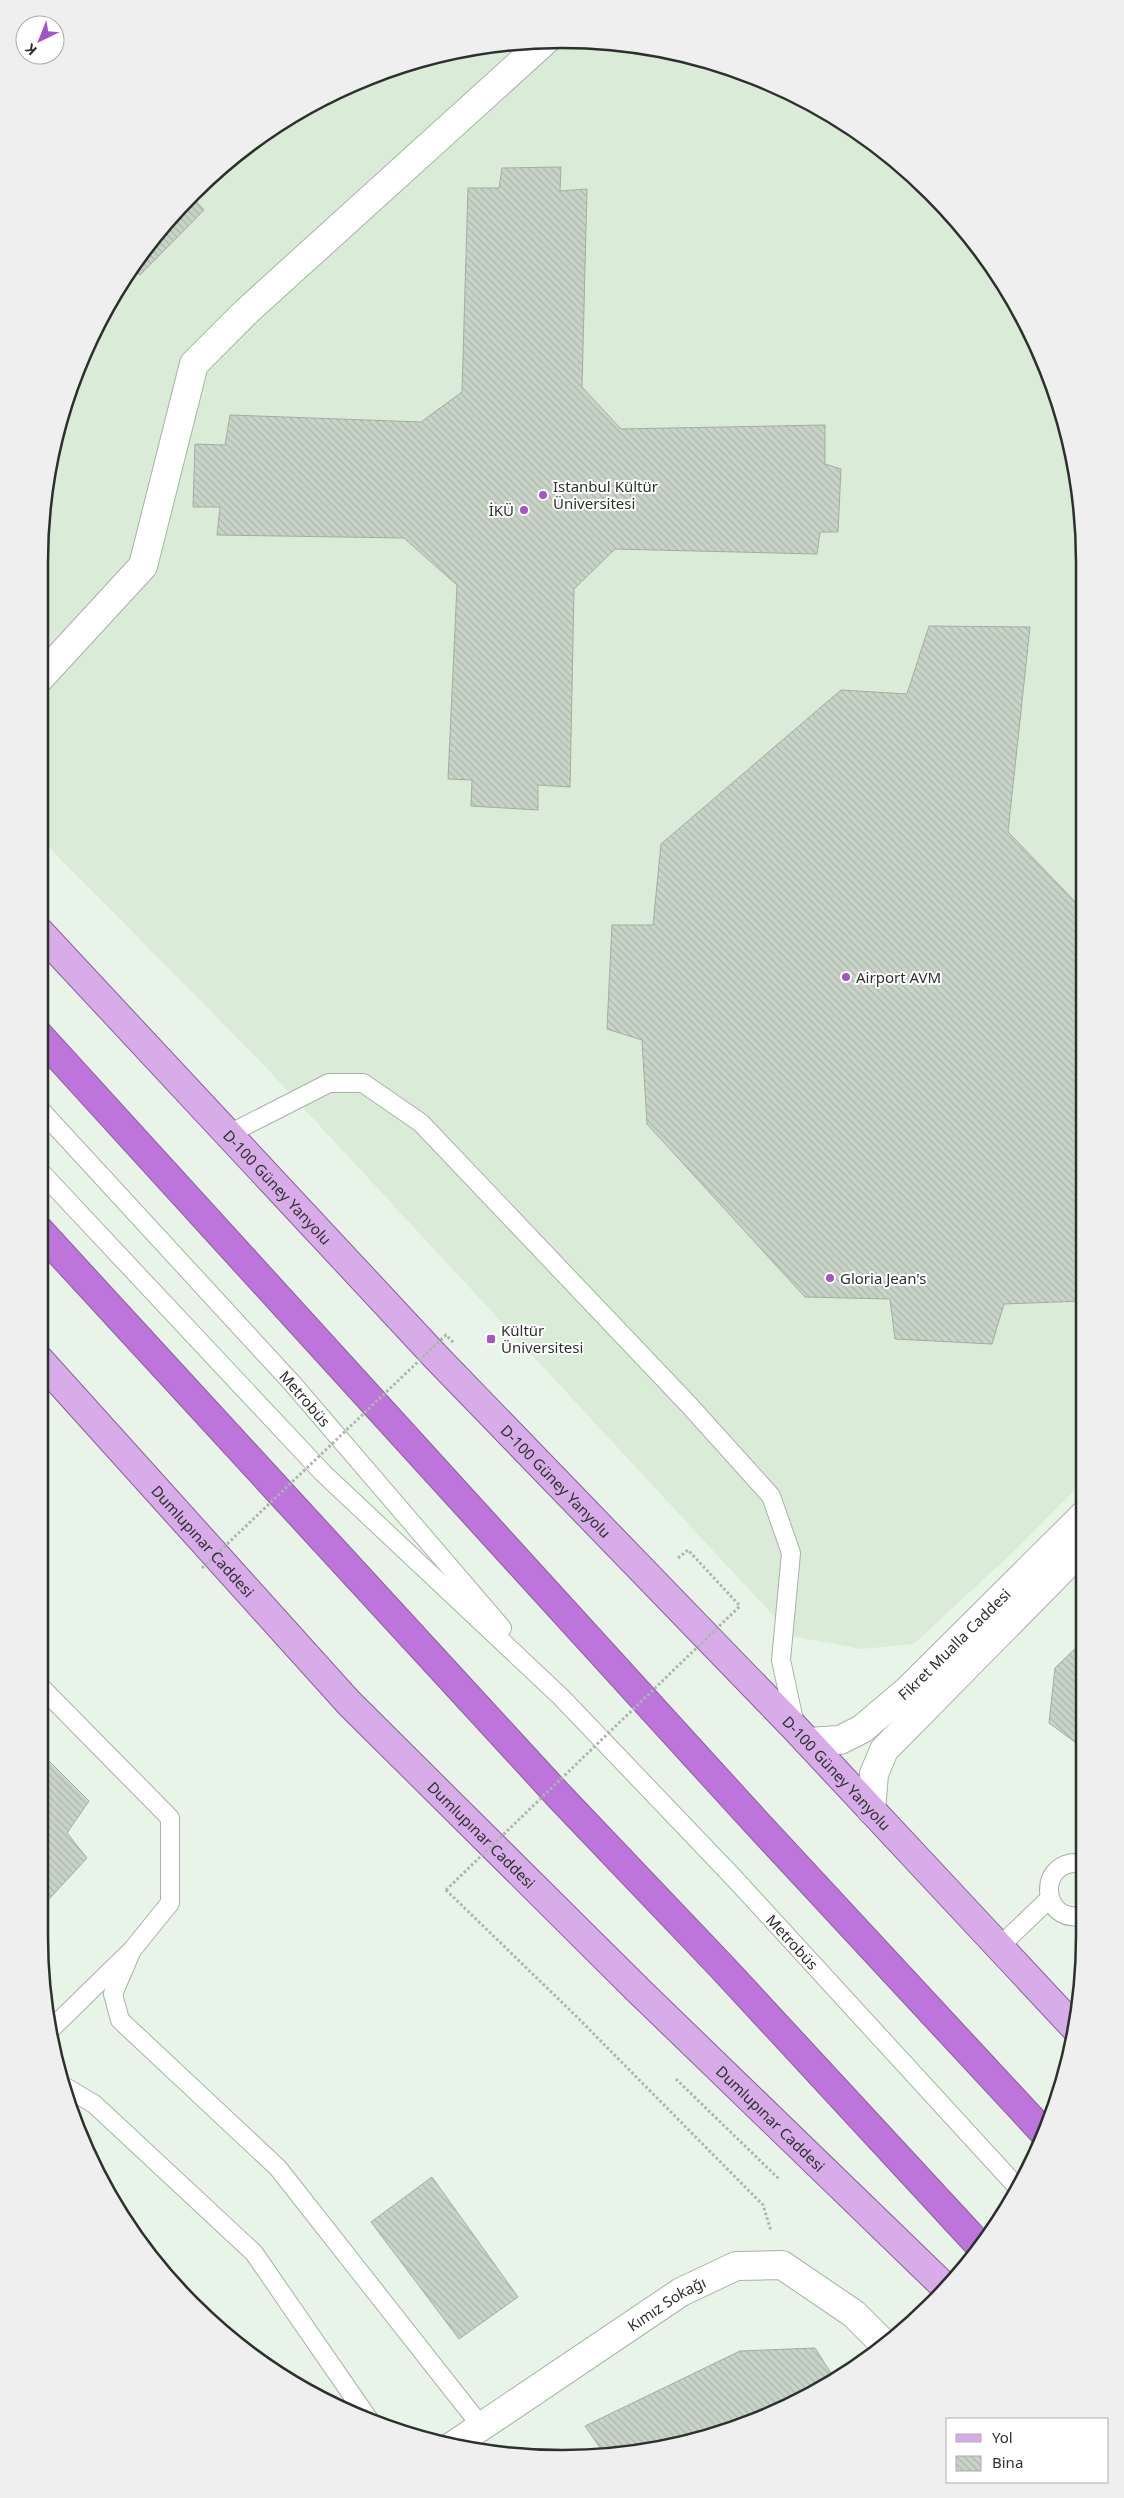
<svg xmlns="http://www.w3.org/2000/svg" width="1124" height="2498" font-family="'Noto Sans',sans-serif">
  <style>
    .built { fill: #daebd8 }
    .building { fill: url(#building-back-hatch); stroke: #a2ada1 }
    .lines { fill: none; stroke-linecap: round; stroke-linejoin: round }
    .lane-casing { stroke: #a8b2a7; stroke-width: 20 }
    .street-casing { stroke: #a8b2a7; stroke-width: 30 }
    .primary-casing { stroke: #8b5d9e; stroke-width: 30 }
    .highway-casing { stroke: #8b5d9e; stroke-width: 30 }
    .path { stroke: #acb5ab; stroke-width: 3; stroke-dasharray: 2.5 2.5; stroke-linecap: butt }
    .lane { stroke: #fff; stroke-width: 18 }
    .street { stroke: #fff; stroke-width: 28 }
    .primary { stroke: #d8ace9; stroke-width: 28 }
    .highway { stroke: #be75db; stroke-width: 28 }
    .path-bridge { stroke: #acb5ab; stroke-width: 3; stroke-dasharray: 2.5 2.5; stroke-linecap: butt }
    .poi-dot { fill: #a554c5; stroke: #fff; stroke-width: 2 }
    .labels { text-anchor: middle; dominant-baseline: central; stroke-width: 4; stroke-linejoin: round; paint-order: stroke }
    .poi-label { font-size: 15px; fill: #2d312d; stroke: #fff; text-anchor: start }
    .street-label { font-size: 15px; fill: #2d312d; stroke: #fff }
    .rim { fill: none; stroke: #2d312d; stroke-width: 2.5 }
  </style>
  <defs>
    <pattern id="building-back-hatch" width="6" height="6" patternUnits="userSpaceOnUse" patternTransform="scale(1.25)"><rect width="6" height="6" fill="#c9d4c8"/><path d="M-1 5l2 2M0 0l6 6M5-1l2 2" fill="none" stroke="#adb6ac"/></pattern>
  </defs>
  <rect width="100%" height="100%" fill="#e9f4e8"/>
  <path class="built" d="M562 39 664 49 762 78 880 147 977 243 1045 361 1081 493 1084 1480 1011 1554 914 1644 861 1649 792 1636 258 1059 39 837V562L49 460 78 362 127 272 192 192 271 127 362 79 460 49Z"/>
  <path class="building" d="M249 145 195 200 204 210 140 275 131 266 192 192Z
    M561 167 560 191 587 189 582 387 621 429 825 425V464L841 469 838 532H820L817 554 615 549 574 589 570 787 538 785V810L471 806 472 780 448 779 457 585 404 538 217 535 220 507H193L195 444 225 445 230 415 421 422 462 392 468 188H499L502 168Z
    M929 626 1030 627 1008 832 1082 909 1083 1301 1004 1304 992 1344 895 1339 890 1299 805 1297 647 1124 642 1040 607 1029 612 925H653L661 844 841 690 907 694Z
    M1084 1640 1085 1743 1075 1742 1049 1723 1055 1668Z
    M39 1751 89 1801 67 1833 87 1858 39 1910Z
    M432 2177 518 2297 459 2339 371 2222Z
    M815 2348 836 2381 823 2389 730 2431 664 2449 605 2455 585 2426 740 2351Z"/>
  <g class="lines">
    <g class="lane-casing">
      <g id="lane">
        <path id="s1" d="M39 1108 292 1383 502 1628"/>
        <path d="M227 1135 329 1083H363L421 1123 689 1405 771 1496 791 1553 781 1660 795 1725"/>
        <path id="s2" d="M39 1170 323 1473 561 1697 734 1878 1019 2189"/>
        <path d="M39 1685 170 1818V1903L132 1950 48 2032"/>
        <path d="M1085 1864C1036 1854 1038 1927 1085 1915"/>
        <path d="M999 1947 1049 1899"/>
        <path d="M132 1950 113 1994 120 2020 278 2168 481 2426"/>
        <path d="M62 2085 94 2104 254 2253 370 2421"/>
      </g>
    </g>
    <g class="street-casing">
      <g id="street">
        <path d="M39 679 143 566 194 364 247 311 546 40"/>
        <path id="s3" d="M808 1742 840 1740 862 1729 907 1691 1084 1515"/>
        <path d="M871 1810 874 1774 884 1750 1084 1547"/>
        <path id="s4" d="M451 2447 681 2292 736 2266 782 2265 854 2314 886 2346"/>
      </g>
    </g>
    <g class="primary-casing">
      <g id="primary">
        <path id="s5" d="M39 931 436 1357 795 1728 1076 2029"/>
        <path id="s6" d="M39 1359 349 1703 638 1990 947 2289"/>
      </g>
    </g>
    <g class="highway-casing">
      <path id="highway" d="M39 1035 753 1819 1046 2135
        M39 1230 560 1797 722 1967 980 2246"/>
    </g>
    <path class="path" d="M678 1558 688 1550 740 1606
      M446 1890 575 2015 763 2205 771 2231
      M676 2079 779 2179"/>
    <use href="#lane" class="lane"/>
    <use href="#street" class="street"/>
    <use href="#primary" class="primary"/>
    <use href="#highway" class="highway"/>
    <path class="path-bridge" d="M202 1568 446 1335 454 1343
      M446 1890 740 1606"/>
  </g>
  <g class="poi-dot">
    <circle cx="543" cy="495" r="5"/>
    <circle cx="524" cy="510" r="5"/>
    <circle cx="846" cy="977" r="5"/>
    <circle cx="830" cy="1278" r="5"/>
    <rect x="486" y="1334" width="10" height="10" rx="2.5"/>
  </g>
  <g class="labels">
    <g class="poi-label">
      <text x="553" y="486">Istanbul Kültür<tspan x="553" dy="17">Üniversitesi</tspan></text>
      <text x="514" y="510" text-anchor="end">İKÜ</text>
      <text x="856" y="977">Airport AVM</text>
      <text x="840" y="1278">Gloria Jean's</text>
      <text x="501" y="1330">Kültür<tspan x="501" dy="17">Üniversitesi</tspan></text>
    </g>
    <g class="street-label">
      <text stroke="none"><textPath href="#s5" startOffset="350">D-100 Güney Yanyolu</textPath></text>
      <text stroke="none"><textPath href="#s1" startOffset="394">Metrobüs</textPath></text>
      <text stroke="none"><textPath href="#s5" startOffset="755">D-100 Güney Yanyolu</textPath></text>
      <text stroke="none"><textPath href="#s6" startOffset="245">Dumlupınar Caddesi</textPath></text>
      <text stroke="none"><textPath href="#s3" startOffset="182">Fikret Mualla Caddesi</textPath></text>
      <text stroke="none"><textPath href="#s5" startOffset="1160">D-100 Güney Yanyolu</textPath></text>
      <text stroke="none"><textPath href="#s6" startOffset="650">Dumlupınar Caddesi</textPath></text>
      <text stroke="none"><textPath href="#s2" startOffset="1079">Metrobüs</textPath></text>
      <text stroke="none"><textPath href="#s6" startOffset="1055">Dumlupınar Caddesi</textPath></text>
      <text stroke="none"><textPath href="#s4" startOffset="259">Kımız Sokağı</textPath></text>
    </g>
  </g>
  <path d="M0 0H1124V2498H0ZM562 48H562A514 514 0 0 1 1076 562V1936A514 514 0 0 1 562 2450H562A514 514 0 0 1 48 1936V562A514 514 0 0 1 562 48Z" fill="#eeefee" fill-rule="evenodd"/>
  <path class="rim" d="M562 48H562A514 514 0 0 1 1076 562V1936A514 514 0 0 1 562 2450H562A514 514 0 0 1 48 1936V562A514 514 0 0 1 562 48Z"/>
  <rect x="946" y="2418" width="162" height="65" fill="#ffffff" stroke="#abadab"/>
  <rect x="956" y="2434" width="25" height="8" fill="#d8ace9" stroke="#abadab"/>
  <text x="992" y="2443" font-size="15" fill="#2d312d">Yol</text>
  <rect x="956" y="2456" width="25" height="15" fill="url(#building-back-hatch)" stroke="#abadab"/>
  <text x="992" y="2468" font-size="15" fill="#2d312d">Bina</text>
  <g transform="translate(40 40) rotate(223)"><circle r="24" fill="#ffffff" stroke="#abadab"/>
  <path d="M0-4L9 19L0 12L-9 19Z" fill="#a554c5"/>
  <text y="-8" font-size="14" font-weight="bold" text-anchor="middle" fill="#2d312d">K</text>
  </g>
</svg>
